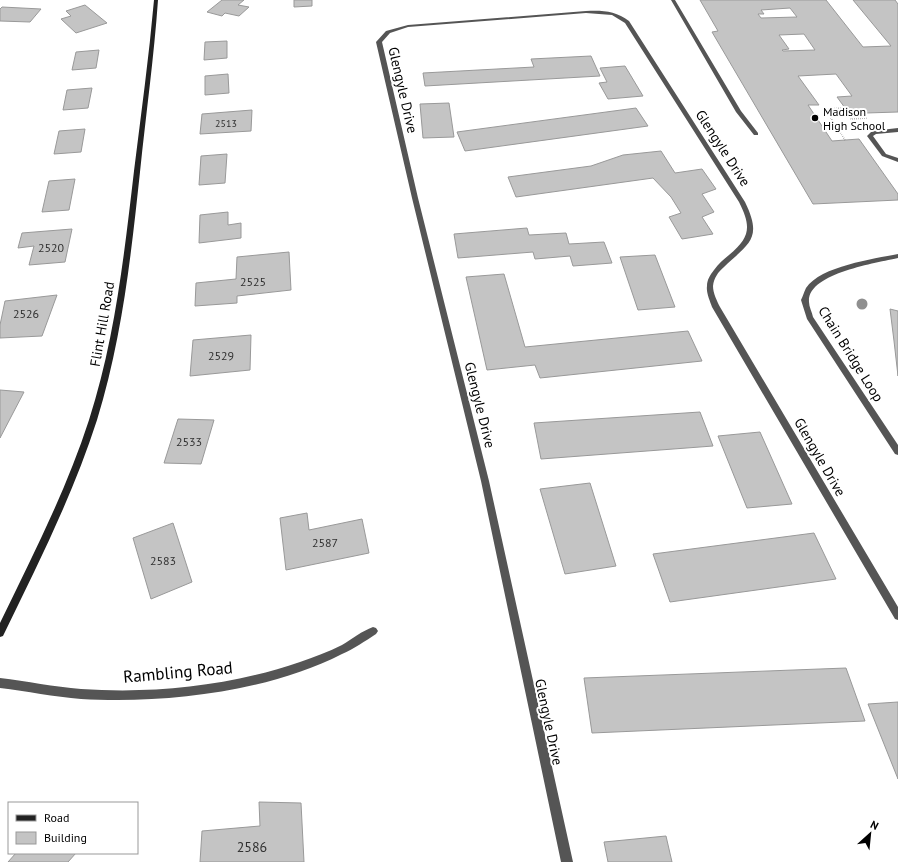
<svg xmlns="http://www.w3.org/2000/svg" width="898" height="862" font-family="'PT Sans',sans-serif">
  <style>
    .building { fill: #c4c4c4; stroke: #999; fill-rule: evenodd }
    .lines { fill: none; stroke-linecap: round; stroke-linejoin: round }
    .path { stroke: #777; stroke-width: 1.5; stroke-dasharray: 0.5 1.5; stroke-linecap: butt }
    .lane { fill: #555; fill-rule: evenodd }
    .street { fill: #555; fill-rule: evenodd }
    .secondary { fill: #222; fill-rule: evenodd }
    .tree { fill: #8f8f8f }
    .poi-dot { fill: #000; stroke: #fff; stroke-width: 1.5 }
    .labels { text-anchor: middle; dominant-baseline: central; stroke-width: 4; stroke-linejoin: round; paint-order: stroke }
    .far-number-label { font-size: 10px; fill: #313131 }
    .far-poi-label { font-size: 12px; fill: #000; stroke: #fff; text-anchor: start }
    .number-label { font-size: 12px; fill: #313131 }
    .street-label { font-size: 14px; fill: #000; stroke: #fff }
    .near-number-label { font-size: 14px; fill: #313131 }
    .near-street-label { font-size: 17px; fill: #000; stroke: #fff }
  </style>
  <rect width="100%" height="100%" fill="#fff"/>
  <path class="building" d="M222 0H244L238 5 249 7 239 16 225 13 222 16 207 12Z
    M294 0H312V6L294 7Z
    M700 0H826L863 47 891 46 853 0H895L898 4V112L866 113 863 111 848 112 837 97 852 96 836 74 798 76 819 105H808L832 141 859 139 898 194V200L813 204 712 32 718 31ZM790 8 797 17 761 18 758 14H764L761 10ZM804 34 815 50 783 51 782 50 789 49 779 35Z
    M85 5 107 23 76 33 61 19 71 16 66 11Z
    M2 7 41 9 30 22 0 21V9Z
    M227 41V58L204 60 205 42Z
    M99 50 96 68 72 70 76 52Z
    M591 56 600 76 425 86 423 73 534 67 531 59Z
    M625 66 643 96 608 99 599 83 607 82 600 68Z
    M228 74 229 93 205 95V76Z
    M92 88 88 108 63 110 67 90Z
    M449 103 454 137 423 138 420 104Z
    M636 108 648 126 465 151 457 132Z
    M252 110 251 131 200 134 202 114Z
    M85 129 81 152 54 154 59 131Z
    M661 151 675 173 702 169 716 189 702 194 714 212 702 217 713 234 682 239 669 217 681 213 671 197 653 178 516 197 508 177 591 166 623 155Z
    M227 154 225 183 199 185 201 156Z
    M75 179 69 210 42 212 49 181Z
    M228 212V225L241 223V238L199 243 200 215Z
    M527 228 529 235 566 233 569 244 604 242 612 263 573 266 570 256 535 259 533 252 458 258 454 234Z
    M72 229 65 262 29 265 34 246 18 248 22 233Z
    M289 252 291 290 237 296V303L195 306 196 283 236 279 237 257Z
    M655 255 675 307 638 310 620 257Z
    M504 274 525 347 688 331 702 361 540 378 535 365 487 370 466 277Z
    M57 295 42 336 0 338V325L5 301Z
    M890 309 898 311V376L894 341Z
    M251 335 250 370 190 376 193 340Z
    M0 390 24 392 0 438Z
    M700 412 713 446 541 459 534 423Z
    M178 419 214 420 201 464 164 463Z
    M760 432 792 504 747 508 718 436Z
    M590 483 616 566 565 574 540 489Z
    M307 513 309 530 362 519 369 553 286 570 280 518Z
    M173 523 192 582 151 599 133 538Z
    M814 533 836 579 670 602 653 554Z
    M846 668 865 721 592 733 584 678Z
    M898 702V779L868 704Z
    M259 802 301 803 304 862H200L202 831 260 826Z
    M666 836 672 862H608L604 842Z
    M16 853H76L68 862H8Z"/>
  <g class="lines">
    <path class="path" d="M845 140 825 109 843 108 851 119 868 118"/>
    <path class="lane" d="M671 0H675L741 111 758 133V135H754L736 112Z
      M898 128V132L876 134 873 136 886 154 898 158V162L882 156 867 136 872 131Z"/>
    <path class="street" d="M586 11C602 10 616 11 629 21L745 202C763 239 749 243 724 267 718 272 714 278 713 286 713 293 717 301 720 307L898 607V620L895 619 712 307C710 301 706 293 707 286 707 280 710 275 714 270 718 264 724 259 729 255 751 237 751 226 739 202L625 23 612 15 586 13 408 27 390 33 382 42 418 198 489 481 573 862H561L481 481 412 198 376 42 386 31 408 25Z
      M898 254V258C877 263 807 273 809 302 809 307 812 312 813 317L898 445V455L895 454 807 319 801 300C803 296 804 292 806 288 821 266 873 259 898 254Z
      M373 627 376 628 378 631 376 634C365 641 354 649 342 654 268 692 164 704 81 699 54 697 27 691 0 688V678C27 681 54 687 81 689 154 694 230 686 300 662 314 657 328 652 342 645 352 639 362 631 373 627Z"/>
    <path class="secondary" d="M154 0H158C154 57 146 114 140 172 131 256 122 339 97 420 73 495 37 566 3 636L0 637V623C32 557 66 491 89 420 115 339 124 256 134 171 141 114 149 57 154 0Z"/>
  </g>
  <circle class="tree" cx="862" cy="304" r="5.5"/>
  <circle class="poi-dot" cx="815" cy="118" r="4"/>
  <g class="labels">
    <g class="far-number-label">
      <text x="226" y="123">2513</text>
    </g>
    <g class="far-poi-label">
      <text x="823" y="111">Madison<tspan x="823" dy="14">High School</tspan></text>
    </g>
    <g class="number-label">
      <text x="51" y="247">2520</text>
      <text x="253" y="281">2525</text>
      <text x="26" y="313">2526</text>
      <text x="221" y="355">2529</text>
      <text x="189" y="441">2533</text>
      <text x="325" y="542">2587</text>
      <text x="163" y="560">2583</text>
    </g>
    <g class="street-label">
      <text transform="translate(403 90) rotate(77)">Glengyle Drive</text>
      <text transform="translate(723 148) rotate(57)">Glengyle Drive</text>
      <text transform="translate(102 324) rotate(-80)">Flint Hill Road</text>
      <text transform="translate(851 354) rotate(58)">Chain Bridge Loop</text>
      <text transform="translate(480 405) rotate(76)">Glengyle Drive</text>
      <text transform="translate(820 457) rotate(60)">Glengyle Drive</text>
      <text transform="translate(549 722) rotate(78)">Glengyle Drive</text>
    </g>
    <g class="near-number-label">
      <text x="252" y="847">2586</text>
    </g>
    <g class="near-street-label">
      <text transform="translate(178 672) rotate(-5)">Rambling Road</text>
    </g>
  </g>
  <rect x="8" y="802" width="130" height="52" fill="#ffffff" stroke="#999999"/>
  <rect x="16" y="815" width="20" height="6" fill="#222222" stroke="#999999"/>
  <text x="44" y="822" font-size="12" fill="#000000">Road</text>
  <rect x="16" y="832" width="20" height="12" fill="#c4c4c4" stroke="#999999"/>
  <text x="44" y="842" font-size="12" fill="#000000">Building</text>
  <g transform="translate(870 834) rotate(27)" stroke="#ffffff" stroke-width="3" paint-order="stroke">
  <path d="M0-3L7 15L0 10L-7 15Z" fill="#000000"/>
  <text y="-6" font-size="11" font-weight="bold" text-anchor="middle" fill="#000000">N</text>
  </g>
</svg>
